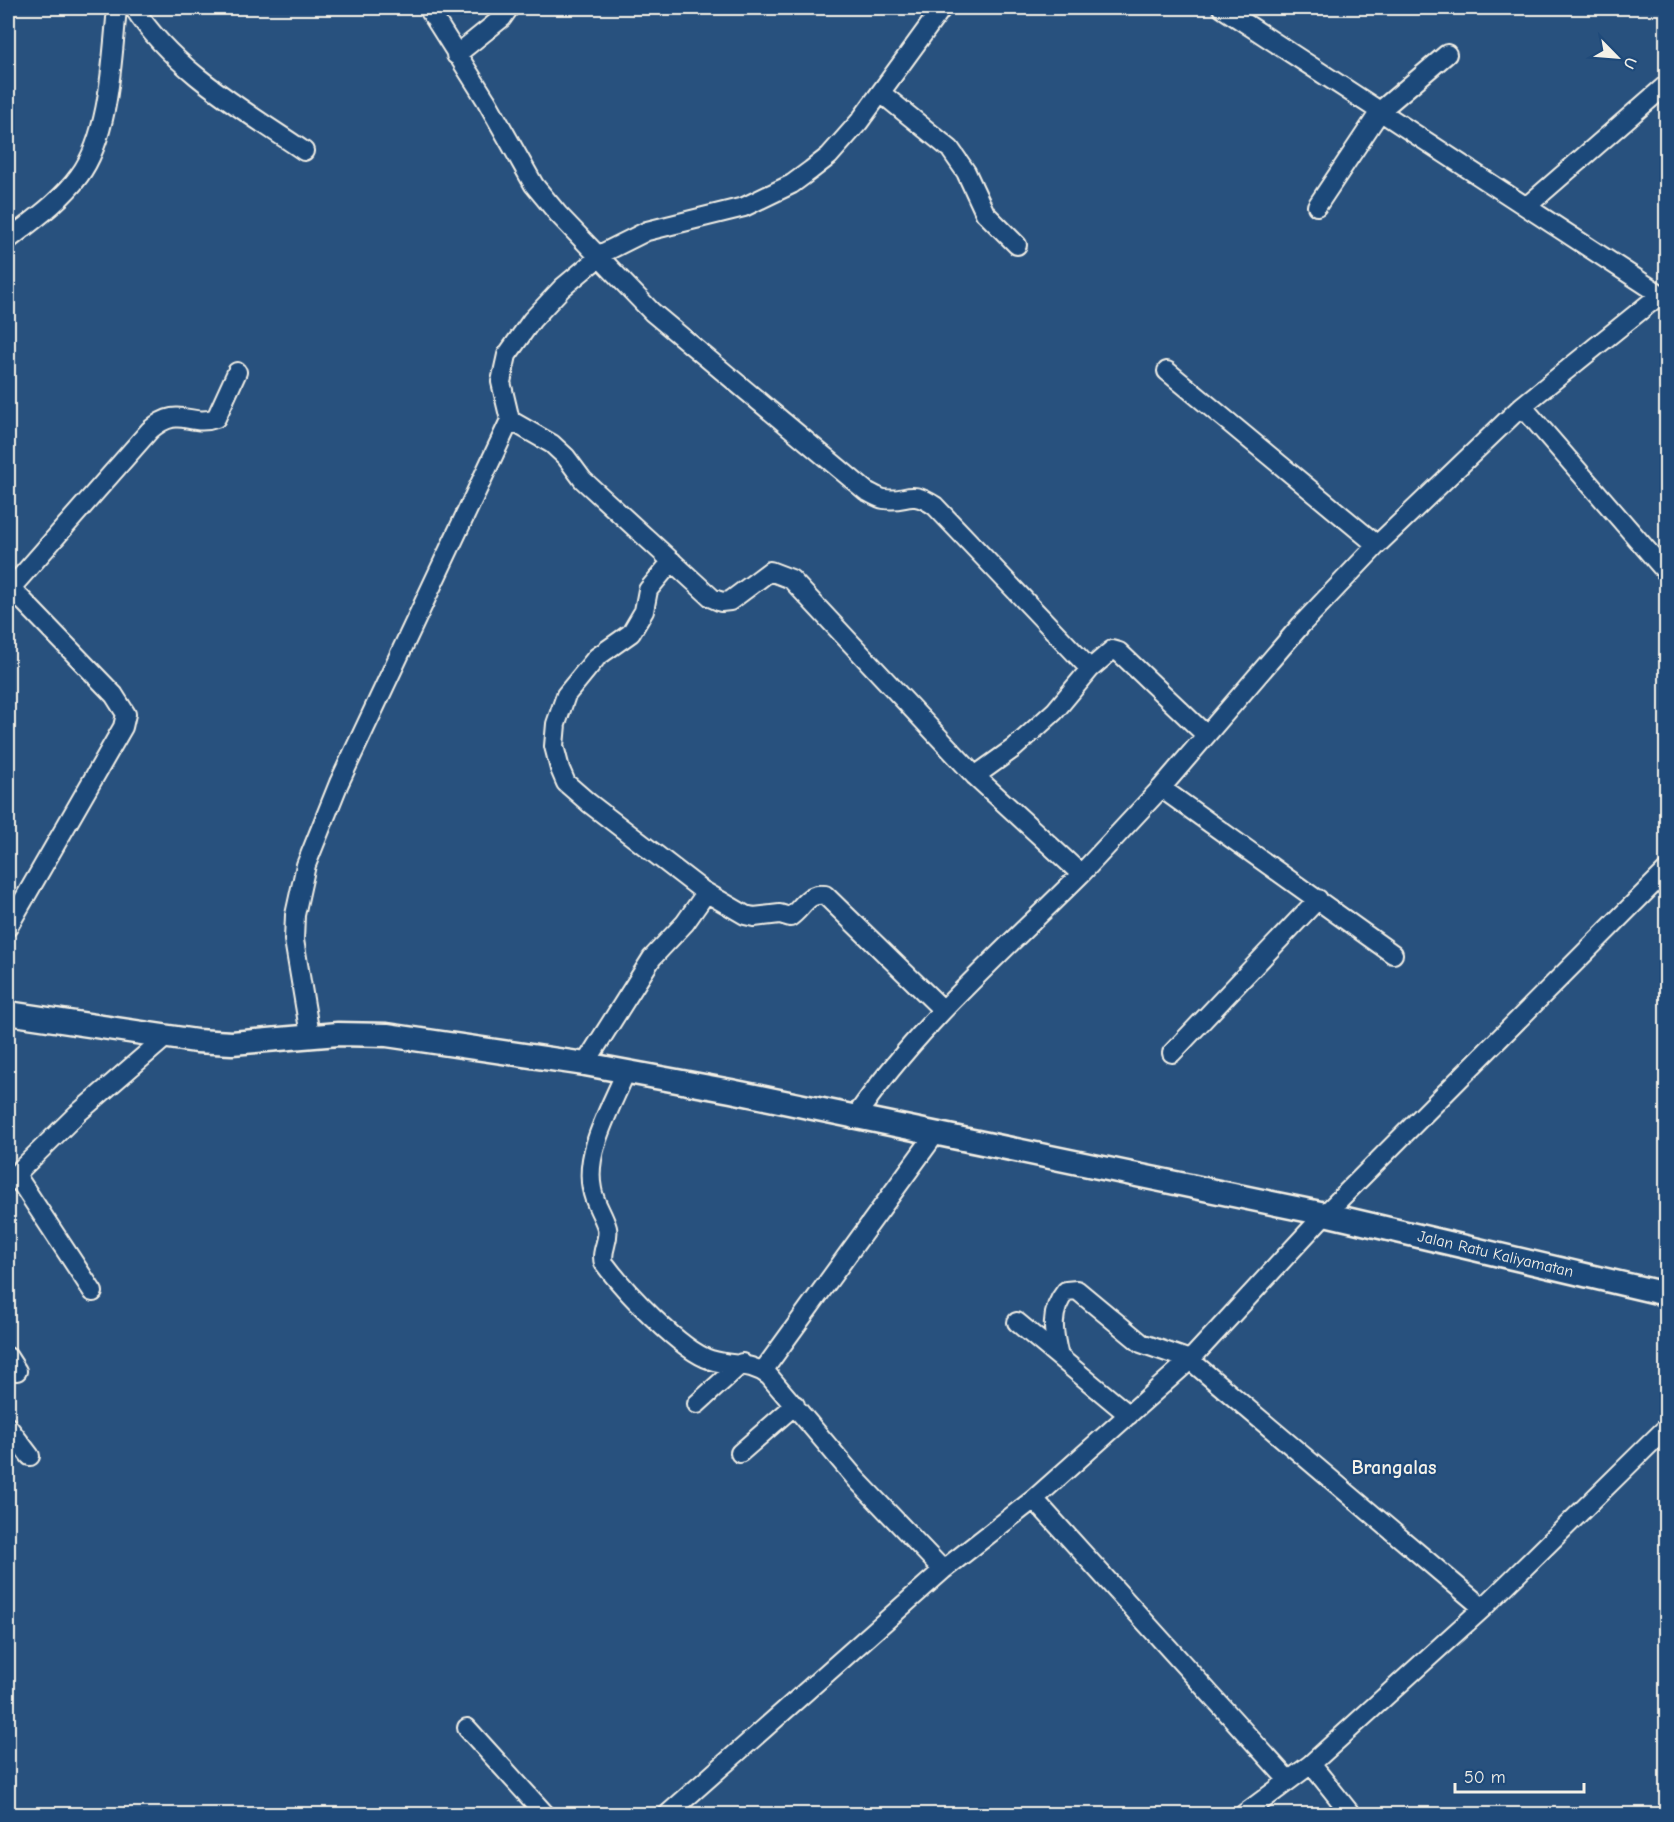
<svg xmlns="http://www.w3.org/2000/svg" width="1674" height="1822" font-family="'Comic Neue',sans-serif">
  <style>
    .lines { fill: none; stroke-linecap: round; stroke-linejoin: round }
    .minor-casing { stroke: #f4f1e8; stroke-width: 22 }
    .major-casing { stroke: #f4f1e8; stroke-width: 27 }
    .minor { stroke: #1f4a7a; stroke-width: 18 }
    .major { stroke: #1f4a7a; stroke-width: 22 }
    .labels { text-anchor: middle; dominant-baseline: central; stroke-width: 4.5; stroke-linejoin: round; paint-order: stroke }
    .street-label { font-size: 16px; fill: #f4f1e8; stroke: #1f4a7a }
    .quarter-label { font-size: 20px; font-weight: bold; fill: #f4f1e8; stroke: #1f4a7a }
  </style>
  <rect width="100%" height="100%" fill="#28517e"/>
  <filter id="ink" filterUnits="userSpaceOnUse"><feTurbulence type="fractalNoise" baseFrequency=".0167" numOctaves="2"/><feDisplacementMap in="SourceGraphic" scale="12" xChannelSelector="R" yChannelSelector="G"/><feConvolveMatrix kernelMatrix="1 2 1 2 8 2 1 2 1" color-interpolation-filters="sRGB"/></filter>
  <g filter="url(#ink)">
    <g class="lines">
      <g class="minor-casing">
        <path id="minor" d="M134 8C173 70 244 110 304 151
          M428 8 486 100 534 185 558 214 652 312 866 491C871 493 878 498 884 499 908 503 908 488 935 506L1090 669 1055 711 1014 748 975 776
          M942 8 859 122 829 156 811 170 792 184 744 207 647 231 605 252 562 288 532 320 507 355 501 382 510 420 552 444 566 457 583 480 712 598 721 602 730 601 770 571 791 579 975 776 1081 874 1161 788 1301 625 1377 545 1522 406 1661 294
          M1222 8 1666 298
          M456 55 502 18 509 8
          M881 93 950 149 966 172 985 213 1017 245
          M1317 206 1381 110 1447 54
          M1527 206 1666 85
          M8 240C32 221 61 201 79 176 110 135 112 57 117 8
          M1167 371 1377 545
          M1522 406 1666 572
          M672 561 648 590 644 611 631 633 597 657 566 695 556 724 554 746 560 769 566 783 589 803 702 890 745 915 754 917 780 914 790 917C803 908 807 892 825 895L943 1010
          M8 585 114 695 126 714 123 727 8 927
          M11 588 150 430C180 404 189 428 216 418L237 372
          M1090 669 1112 650 1119 652 1206 735
          M1161 788 1393 954
          M310 1035 294 940 295 915 306 865 339 783 510 420
          M1172 1053 1318 899
          M585 1064 652 958 685 923 706 893
          M626 1071C612 1106 584 1151 592 1189 594 1203 603 1214 607 1228 610 1240 600 1251 604 1263 623 1289 681 1351 711 1360 732 1367 750 1361 769 1376L857 1480 943 1570
          M854 1119C915 1028 1004 951 1081 874
          M16 1175 93 1292
          M8 1182 77 1114 166 1037
          M1017 1322 1129 1415
          M8 1357 17 1371
          M1059 1357C1053 1332 1049 1312 1066 1291L1077 1290 1141 1343 1190 1360 1483 1608
          M763 1371 936 1133
          M697 1404 742 1363
          M8 1427 30 1456
          M740 1453 795 1405
          M1034 1499 1288 1780
          M467 1728 545 1814
          M1311 1764 1351 1814
          M668 1814 943 1570 1034 1499 1190 1360 1325 1214 1666 871
          M1244 1814 1311 1764 1483 1608 1666 1428"/>
      </g>
      <g class="major-casing">
        <g id="major">
          <path id="s1" d="M8 1013 196 1041 232 1043 338 1034 387 1035 585 1064 731 1091 1325 1214 1666 1294"/>
        </g>
      </g>
      <use href="#minor" class="minor"/>
      <use href="#major" class="major"/>
    </g>
  </g>
  <g class="labels">
    <g class="street-label">
      <text stroke="none"><textPath href="#s1" startOffset="1512">Jalan Ratu Kaliyamatan</textPath></text>
    </g>
    <g class="quarter-label">
      <text x="1394" y="1467">Brangalas</text>
    </g>
  </g>
  <rect width="1674" height="1822" fill="none" stroke="#1f4a7a" stroke-width="30"/>
  <rect x="15" y="15" width="1644" height="1792" fill="none" stroke="#f4f1e8" stroke-width="2" filter="url(#ink)"/>
  <g transform="translate(1617 57) rotate(115)" stroke="#1f4a7a" stroke-width="4.5" paint-order="stroke">
  <path d="M0-4.5L10 22L0 15L-10 22Z" fill="#f4f1e8"/>
  <text y="-9" font-size="16" font-weight="bold" text-anchor="middle" fill="#f4f1e8">U</text>
  </g>
  <path d="M1455 1783v9h129v-9" fill="none" stroke="#f4f1e8" stroke-width="3"/>
  <text x="1464" y="1783" font-size="18" fill="#f4f1e8" stroke="#1f4a7a" stroke-width="4.5" paint-order="stroke">50 m</text>
</svg>
